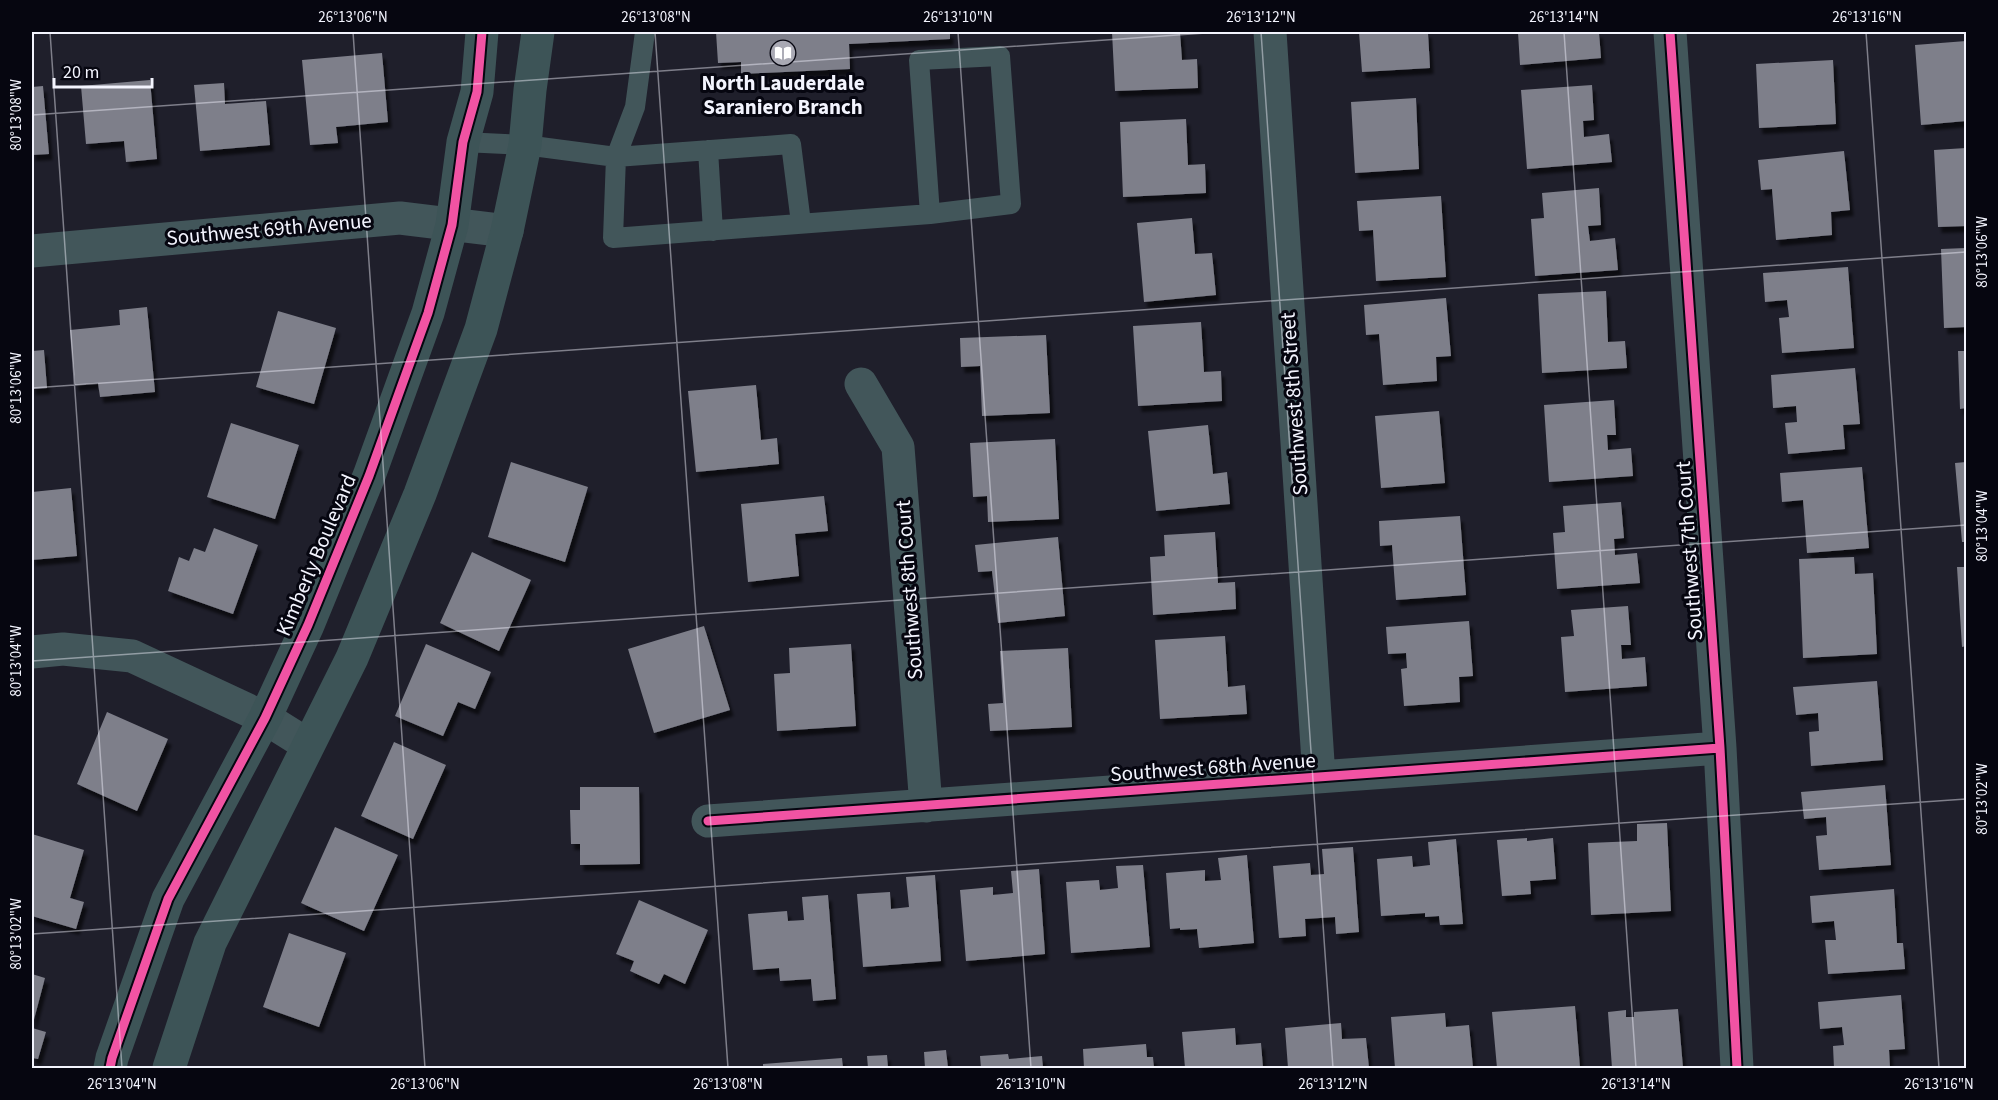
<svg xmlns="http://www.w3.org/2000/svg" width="1998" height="1100" font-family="'Source Sans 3',sans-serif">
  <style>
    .building { fill: #7e7f8a; filter: url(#shadow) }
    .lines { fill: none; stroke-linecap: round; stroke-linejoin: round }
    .lane { stroke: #42565a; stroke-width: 20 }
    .street { stroke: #42565a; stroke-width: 33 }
    .secondary { stroke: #3d5457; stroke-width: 33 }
    .cycleway-casing { stroke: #060610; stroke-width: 13 }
    .cycleway { stroke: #f153a3; stroke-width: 9 }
    .ticks { fill: none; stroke: #f3f4fe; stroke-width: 1.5; stroke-opacity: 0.45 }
    .labels { text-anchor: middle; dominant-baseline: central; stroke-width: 6; stroke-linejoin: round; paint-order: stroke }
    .poi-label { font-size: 21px; font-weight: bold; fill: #f3f4fe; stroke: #060610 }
    .street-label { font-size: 21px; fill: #f3f4fe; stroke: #060610 }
    .neatline { fill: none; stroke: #f3f4fe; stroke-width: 2 }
    .ticks-label { font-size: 15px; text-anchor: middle; fill: #f3f4fe }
  </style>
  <defs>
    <filter id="shadow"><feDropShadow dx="3.5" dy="6" stdDeviation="1.5" flood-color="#0009"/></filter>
  </defs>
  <rect width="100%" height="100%" fill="#1f1f2b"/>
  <path class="building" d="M716 32H950V39L849 44 850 69 741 74V62L718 63Z
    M1112 32H1180L1182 60 1197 59 1198 88 1115 91Z
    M1359 32H1428L1430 68 1362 72Z
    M1518 32H1599L1601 58 1520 65Z
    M1966 41V121L1921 125 1915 45Z
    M382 53 388 122 336 127 338 143 310 145 302 60Z
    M1833 60 1836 124 1759 128 1756 64Z
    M150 80 157 159 126 162 124 141 86 144 81 86Z
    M224 83 225 104 266 101 270 145 200 151 194 85Z
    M1592 85 1594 120 1583 121 1584 137 1609 134 1612 162 1527 169 1521 90Z
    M43 86 49 154 32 155V87Z
    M1416 98 1419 169 1355 173 1351 102Z
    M1186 119 1188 165 1205 164 1206 193 1123 197 1120 122Z
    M1966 148V226L1938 227 1934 150Z
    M1844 151 1850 210 1831 212 1832 235 1776 240 1772 189 1761 190 1758 160Z
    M1599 188 1601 225 1588 226 1590 241 1615 238 1618 270 1535 276 1531 219 1544 218 1542 193Z
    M1441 196 1446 277 1376 281 1373 230 1359 231 1357 201Z
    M1192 218 1195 254 1212 253 1216 295 1144 302 1137 223Z
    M1966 248V327L1944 328 1941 249Z
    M1848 267 1854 348 1782 353 1779 318 1789 317 1787 300 1765 302 1763 273Z
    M1606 291 1608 342 1625 341 1627 368 1542 373 1538 294Z
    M1446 298 1451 356 1436 357 1437 381 1383 385 1379 334 1366 335 1364 305Z
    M147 307 155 392 100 397 98 383 75 385 70 330 120 325 119 310Z
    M278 311 336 328 314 404 256 387Z
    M1201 322 1204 372 1221 371 1222 401 1138 406 1133 326Z
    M1046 335 1050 413 982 416 980 366 961 367 960 338Z
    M44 350 47 388 32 389V351Z
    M1958 351H1966V408L1960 409Z
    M1855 368 1860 424 1843 425 1845 449 1788 454 1785 423 1797 422 1796 406 1773 408 1771 375Z
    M756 385 761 440 777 438 779 464 696 472 688 391Z
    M1614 400 1616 435H1607L1608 450 1631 448 1633 476 1549 482 1544 405Z
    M1439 411 1445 483 1381 488 1375 416Z
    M231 423 299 445 275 519 207 497Z
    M1208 425 1213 474 1227 472 1230 504 1156 511 1148 431Z
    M1055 439 1059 519 988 522 987 496 973 497 970 443Z
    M511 462 588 487 565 562 488 537Z
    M1966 462V542H1962L1955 463Z
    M1862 467 1869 548 1807 553 1803 500 1782 502 1780 473Z
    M71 488 77 556 32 560V492Z
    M824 496 828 531 795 534 799 576 748 582 741 504Z
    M1621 502 1624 538 1614 539 1615 555 1637 553 1640 583 1557 589 1553 533 1565 532 1563 506Z
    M1460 516 1466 595 1396 600 1392 545 1380 546 1379 521Z
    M214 528 258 545 233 614 168 591 179 557 189 561 194 548 205 552Z
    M1215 532 1218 583 1235 582 1236 609 1153 615 1150 557 1165 556 1164 535Z
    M1058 537 1065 616 998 623 992 571 978 572 975 545Z
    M472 552 531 580 499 651 440 623Z
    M1854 557 1855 574 1873 573 1877 654 1803 658 1799 559Z
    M1957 567H1966V646L1962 647Z
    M1628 606 1631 645H1621L1622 659 1645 657 1647 686 1565 692 1561 637 1574 636 1571 610Z
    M1469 621 1473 676 1459 677 1460 702 1404 706 1401 669 1407 668 1406 653 1388 654 1386 627Z
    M704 626 730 710 654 733 628 649Z
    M1225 636 1228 687 1245 685 1247 714 1160 719 1155 640Z
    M426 644 491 672 475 709 458 702 443 736 395 716Z
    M851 644 856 726 777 731 774 674 790 673 789 648Z
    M1068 648 1072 727 990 731 988 704 1003 703 1000 651Z
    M1877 681 1883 760 1811 766 1809 732 1819 731 1818 713 1796 715 1793 687Z
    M107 712 168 739 137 811 77 784Z
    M394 742 446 765 413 839 361 816Z
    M1885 785 1891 865 1819 870 1816 836 1827 835 1826 817 1804 819 1801 792Z
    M580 787H639L640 864 580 865V844H571L570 810H580Z
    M1667 823 1671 911 1591 915 1588 843 1637 841V824Z
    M335 827 398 855 364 931 301 903Z
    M32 834 84 850 70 898 84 902 76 929 32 916Z
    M1527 838V841L1553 838 1556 879 1530 881 1531 894 1502 896 1497 840Z
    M1456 839 1463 924 1440 925 1439 916 1425 917V913L1381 916 1377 859 1412 856 1413 867 1430 865 1428 842Z
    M1353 847 1359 932 1336 934 1335 917 1305 919 1306 936 1279 938 1273 866 1310 863 1311 875 1324 874 1322 849Z
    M1247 855 1254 943 1199 948 1197 929 1180 930V928L1170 929 1166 873 1205 870V881L1221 880 1218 858Z
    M1143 865 1150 947 1071 953 1066 882 1099 880 1100 890 1118 888 1116 866Z
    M1039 869 1045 954 966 961 960 890 993 887V895L1013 893 1011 871Z
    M935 875 941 961 863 967 857 894 890 892 891 909 909 907 906 877Z
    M1894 889 1897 943H1903L1905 969 1828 974 1825 940H1836L1834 921 1812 923 1810 896Z
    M828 895 836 999 813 1001 811 979 780 981 779 968 753 970 748 914 787 911 788 921 804 920 802 897Z
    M639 900 708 930 685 984 664 974 659 984 630 971 634 961 616 954Z
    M289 933 346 953 319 1027 263 1007Z
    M32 974 45 978 32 1027Z
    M1901 995 1905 1049 1889 1050 1890 1068H1834L1833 1046 1844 1045 1842 1027 1820 1029 1818 1002Z
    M1575 1006 1580 1068H1497L1492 1012Z
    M1678 1009 1683 1068H1612L1608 1012 1626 1010V1017H1634V1012Z
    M1445 1013 1446 1027 1469 1025 1473 1068H1395L1391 1017Z
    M1341 1023 1342 1039 1366 1038 1369 1068H1288L1285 1028Z
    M32 1028 46 1032 38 1059 32 1058Z
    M1235 1028 1236 1045 1261 1043 1263 1068H1185L1182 1032Z
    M1146 1044 1147 1057H1153L1154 1068H1084L1083 1049Z
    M946 1050 948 1068H925L924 1052Z
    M1008 1054 1009 1059 1042 1056 1043 1068H981L980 1056Z
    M887 1055 888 1068H868L867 1056Z
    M842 1058 843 1068H763V1064Z"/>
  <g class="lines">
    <path class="lane" d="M645 32 635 107 616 157 791 144 801 223
      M463 142 525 145 616 157 613 238 930 214 1011 204 1000 56 919 60 930 214
      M708 150 713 231"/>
    <path class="street" d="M1270 32 1319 777
      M1670 32 1720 748 1737 1068
      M32 251 400 218 507 231
      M861 384 898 447 926 806
      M32 652 63 649 132 656 265 718 308 745
      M708 821 1720 748"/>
    <path class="secondary" d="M110 1068 112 1058 168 899 265 718 308 625 369 476 428 313 452 225 463 142 477 92 482 32
      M169 1068 210 943 352 658 420 494 481 329 507 231 525 145 530 90 538 32"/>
    <g class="cycleway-casing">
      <path id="cycleway" d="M1670 32 1720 748 1737 1068
        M708 821 1720 748
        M110 1068 112 1058 168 899 265 718 308 625 369 476 428 313 452 225 463 142 477 92 482 32"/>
    </g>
    <use href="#cycleway" class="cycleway"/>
  </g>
  <path class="ticks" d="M50 32 122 1068M353 32 425 1068M655 32 728 1068M958 32 1031 1068M1261 32 1333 1068M1564 32 1636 1068M1866 32 1939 1068M32 115 1220 32M32 388 1966 252M32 661 1966 525M32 934 1966 799"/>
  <defs>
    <g id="library-disc" transform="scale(1.35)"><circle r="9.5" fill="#a9a9b4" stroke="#060610"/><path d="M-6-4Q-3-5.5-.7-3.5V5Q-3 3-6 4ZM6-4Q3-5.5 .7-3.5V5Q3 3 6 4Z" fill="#fff"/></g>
  </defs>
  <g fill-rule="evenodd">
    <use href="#library-disc" x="783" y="53"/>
  </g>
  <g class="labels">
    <g class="poi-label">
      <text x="783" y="83">North Lauderdale<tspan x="783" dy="24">Saraniero Branch</tspan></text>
    </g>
    <g class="street-label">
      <text transform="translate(269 229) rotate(-5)">Southwest 69th Avenue</text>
      <text transform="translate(1294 404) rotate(-94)">Southwest 8th Street</text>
      <text transform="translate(1689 551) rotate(-94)">Southwest 7th Court</text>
      <text transform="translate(316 555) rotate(-67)">Kimberly Boulevard</text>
      <text transform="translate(909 590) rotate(-94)">Southwest 8th Court</text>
      <text transform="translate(1213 767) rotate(-4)">Southwest 68th Avenue</text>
    </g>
  </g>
  <rect width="1998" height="1100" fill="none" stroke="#060610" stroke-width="66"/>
  <path d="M54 78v9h98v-9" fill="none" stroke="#f3f4fe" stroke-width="3"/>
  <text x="63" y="78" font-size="18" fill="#f3f4fe" stroke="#060610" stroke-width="4.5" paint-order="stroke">20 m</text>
  <rect x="33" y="33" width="1932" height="1034" class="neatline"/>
  <g class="ticks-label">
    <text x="353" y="22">26°13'06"N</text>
    <text x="656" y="22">26°13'08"N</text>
    <text x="958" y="22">26°13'10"N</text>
    <text x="1261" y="22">26°13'12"N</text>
    <text x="1564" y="22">26°13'14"N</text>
    <text x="1867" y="22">26°13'16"N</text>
    <text transform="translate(16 115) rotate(-90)" y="5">80°13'08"W</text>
    <text transform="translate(1982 252) rotate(-90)" y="5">80°13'06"W</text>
    <text transform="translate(16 388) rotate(-90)" y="5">80°13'06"W</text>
    <text transform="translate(1982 526) rotate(-90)" y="5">80°13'04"W</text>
    <text transform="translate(16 661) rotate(-90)" y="5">80°13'04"W</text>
    <text transform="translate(1982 799) rotate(-90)" y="5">80°13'02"W</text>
    <text transform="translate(16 934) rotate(-90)" y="5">80°13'02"W</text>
    <text x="122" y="1089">26°13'04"N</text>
    <text x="425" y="1089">26°13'06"N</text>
    <text x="728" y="1089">26°13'08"N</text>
    <text x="1031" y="1089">26°13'10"N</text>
    <text x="1333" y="1089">26°13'12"N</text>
    <text x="1636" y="1089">26°13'14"N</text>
    <text x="1939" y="1089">26°13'16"N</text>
  </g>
</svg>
